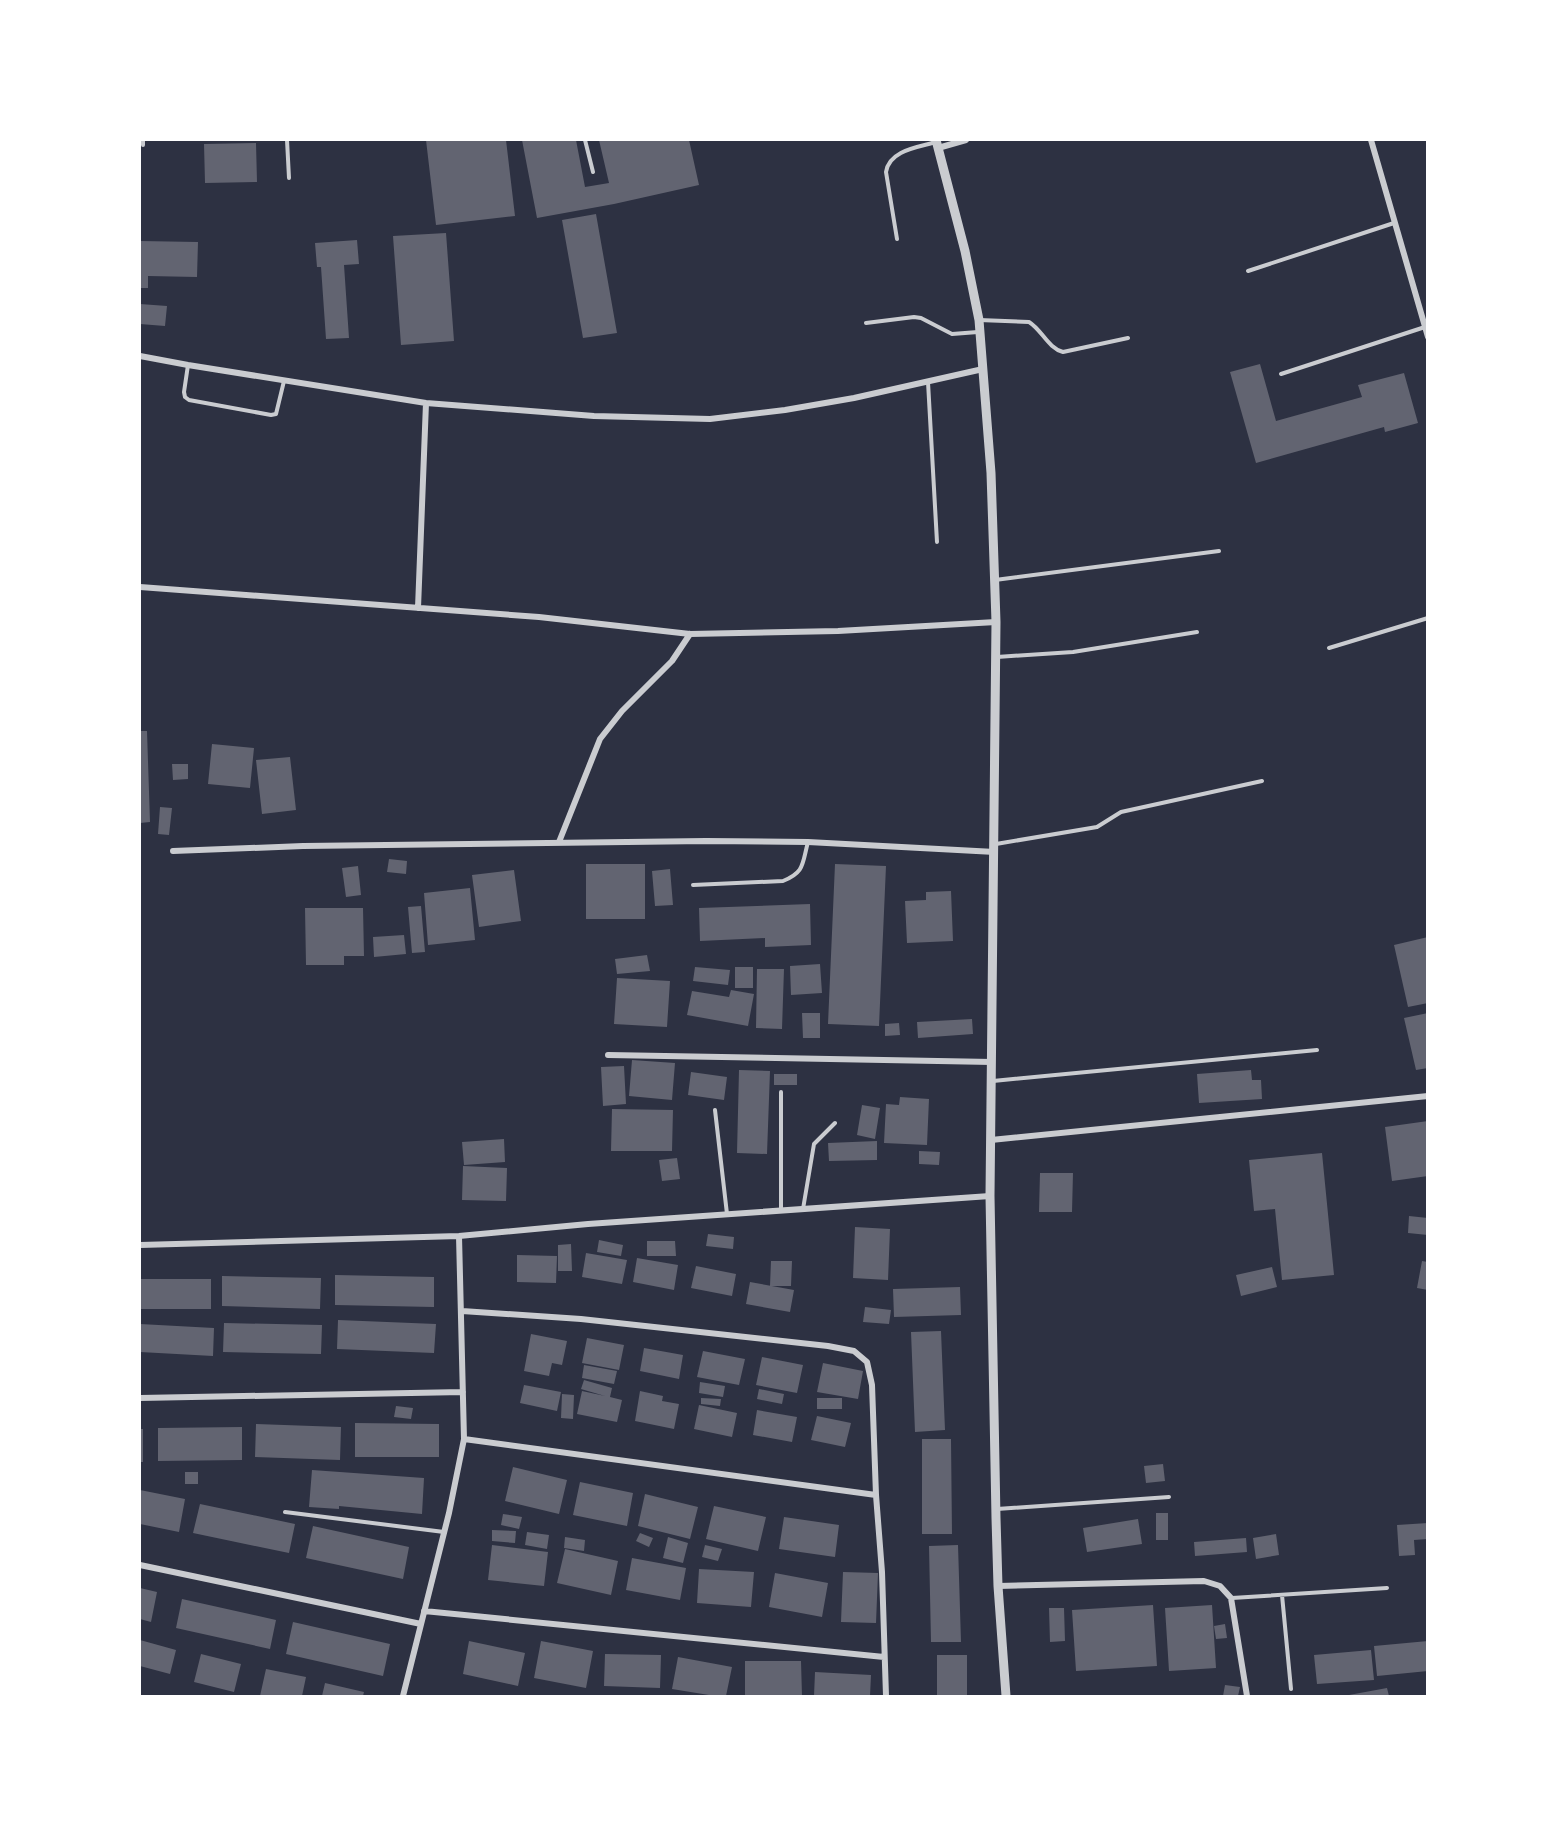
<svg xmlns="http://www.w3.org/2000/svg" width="1567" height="1836" font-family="Poppins,sans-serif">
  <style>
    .building { fill: #626471 }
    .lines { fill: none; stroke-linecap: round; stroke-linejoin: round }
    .service { stroke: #caccd0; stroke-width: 4 }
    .minor { stroke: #caccd0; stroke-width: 6 }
    .tertiary { stroke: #caccd0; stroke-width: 9 }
  </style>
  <rect width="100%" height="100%" fill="#2d3142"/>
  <path class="building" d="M426 140H506L515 216 436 225Z
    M522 140H576L585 187 609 183 599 140H689L699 185 614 204 537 218Z
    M256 143 257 182 205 183 204 144Z
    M596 214 617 333 583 338 562 220Z
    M446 233 454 341 401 345 393 236Z
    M357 240 359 264 344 265 349 338 326 339 321 267H317L315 243Z
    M140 241 198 242 197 277 148 276V288H140Z
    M140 304 167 306 165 326 140 324Z
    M1260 364 1276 421 1362 397 1358 385 1404 373 1418 423 1385 432 1384 427 1256 463 1230 372Z
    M140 731H147L150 822 140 823Z
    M212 744 254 748 250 788 208 784Z
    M290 757 296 810 262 814 256 760Z
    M172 764H188V779L173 780Z
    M160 807 172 808 169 835 158 834Z
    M389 859 407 861 406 874 387 872Z
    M586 864H645V919H586Z
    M835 864 886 866 879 1026 828 1024Z
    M358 866 361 895 346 897 342 868Z
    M670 869 673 905 655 906 652 871Z
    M514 870 521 921 479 927 472 875Z
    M470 888 475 940 428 945 424 893Z
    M951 891 953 941 907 943 905 901 926 900V892Z
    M810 904 811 945 765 947V938L700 941 699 908Z
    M421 906 425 952 412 953 408 907Z
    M305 908H363L364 956H344V965H306Z
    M404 935 406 954 374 957 373 937Z
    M1428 937V1003L1408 1007 1394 945Z
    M647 955 650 971 617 974 615 959Z
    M820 964 822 993 791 995 790 966Z
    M695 967 730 970 728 985 693 981Z
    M735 967H753V988H735Z
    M757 969H784L782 1029 756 1028Z
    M617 978 670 981 667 1027 614 1024Z
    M731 990 754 994 748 1026 687 1015 692 991 729 997Z
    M802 1013H820V1038H803Z
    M1428 1013V1068L1416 1070 1404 1018Z
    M972 1019 973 1034 918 1038 917 1022Z
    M899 1023 900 1035 885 1036V1024Z
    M632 1060 675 1063 672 1100 629 1096Z
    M624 1066 626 1104 603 1106 601 1067Z
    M739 1070 770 1071 767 1154 737 1153Z
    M1251 1070 1252 1080H1261L1262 1099 1199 1103 1197 1074Z
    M691 1072 727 1077 724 1100 688 1095Z
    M774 1074H797V1085H774Z
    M900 1097 929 1099 927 1145 884 1143 886 1104 899 1105Z
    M862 1105 880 1108 875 1139 857 1135Z
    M612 1109 673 1110 672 1151H611Z
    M1428 1121V1176L1392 1181 1385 1127Z
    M504 1139 505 1162 464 1165 462 1142Z
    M877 1141V1160L829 1161 828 1143Z
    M919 1151 940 1152 939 1165 919 1164Z
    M1322 1153 1334 1275 1282 1280 1275 1209 1254 1211 1249 1160Z
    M677 1158 680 1179 662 1181 659 1160Z
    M463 1166 507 1168 506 1201 462 1200Z
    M1040 1173H1073L1072 1212H1039Z
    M1409 1216 1428 1218V1235L1408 1233Z
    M855 1227 890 1229 888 1280 853 1278Z
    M708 1234 734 1237 733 1249 706 1246Z
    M599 1240 623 1245 621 1256 597 1252Z
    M647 1241H675L676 1256H647Z
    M571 1244 572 1271H558V1245Z
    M586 1253 627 1260 622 1284 582 1277Z
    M517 1255 557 1256 556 1283 517 1282Z
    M637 1258 678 1265 674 1290 633 1282Z
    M771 1261H792L791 1286H770Z
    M1422 1261 1428 1262V1290L1417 1288Z
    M696 1266 736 1274 732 1296 691 1288Z
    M1272 1267 1277 1287 1241 1296 1236 1275Z
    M335 1275 434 1277V1307L335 1305Z
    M222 1276 321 1278 320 1309 222 1306Z
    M140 1279H211V1309H140Z
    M750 1282 794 1290 790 1312 746 1304Z
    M960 1287 961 1315 894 1317 893 1289Z
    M865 1307 891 1310 889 1324 863 1322Z
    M338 1320 436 1324 434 1353 337 1349Z
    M224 1323 322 1325 321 1354 223 1352Z
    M140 1324 214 1328 213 1356 140 1352Z
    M941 1331 945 1430 915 1432 911 1332Z
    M531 1334 567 1341 562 1365 552 1363 549 1376 524 1371Z
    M587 1338 624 1345 619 1370 582 1363Z
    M644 1348 683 1355 679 1379 640 1371Z
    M703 1351 745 1359 739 1385 697 1377Z
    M762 1357 803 1365 797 1393 756 1385Z
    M823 1363 863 1371 858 1399 817 1392Z
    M584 1365 617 1371 614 1384 582 1378Z
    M584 1380 612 1388 610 1397 622 1400 617 1422 577 1414 582 1391 605 1396 581 1389Z
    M700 1382 725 1386 723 1397 699 1393Z
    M524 1385 561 1392 557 1411 520 1403Z
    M759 1389 784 1394 782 1404 757 1399Z
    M640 1391 663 1396 662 1401 679 1404 674 1429 635 1421Z
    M562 1394 574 1395 573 1419 561 1418Z
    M701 1398 721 1399 720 1406 701 1404Z
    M817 1398H842V1409H817Z
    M699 1405 737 1413 732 1437 694 1429Z
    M396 1406 413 1408 411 1419 394 1417Z
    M757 1410 797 1417 792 1442 753 1435Z
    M817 1416 851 1423 845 1447 811 1440Z
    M355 1423 439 1424V1457H355Z
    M256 1424 341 1427 340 1460 255 1457Z
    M242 1427V1460L158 1461V1428Z
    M140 1429H143V1462H140Z
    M922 1439H951L952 1534H922Z
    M1163 1464 1165 1481 1146 1483 1144 1466Z
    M513 1467 567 1480 559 1514 505 1501Z
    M312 1470 424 1478 422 1514 339 1506V1509L309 1507Z
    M185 1472H198V1484H185Z
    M580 1482 633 1493 627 1526 573 1515Z
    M140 1490 185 1499 179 1532 140 1524Z
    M645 1494 698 1507 690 1539 638 1526Z
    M200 1504 295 1524 289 1553 193 1533Z
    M714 1506 766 1517 758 1551 706 1539Z
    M1156 1513H1168V1540H1156Z
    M503 1514 522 1517 519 1529 501 1525Z
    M784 1517 839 1525 835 1557 779 1549Z
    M1138 1519 1142 1544 1087 1552 1083 1528Z
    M1428 1523V1539L1414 1540 1415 1555 1399 1556 1397 1525Z
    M313 1526 409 1547 403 1579 306 1558Z
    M492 1530 516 1531 515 1543 492 1541Z
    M527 1532 549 1535 547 1549 525 1545Z
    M640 1533 653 1538 649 1547 636 1541Z
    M1276 1534 1279 1555 1256 1559 1253 1538Z
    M565 1537 585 1540 584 1551 564 1548Z
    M668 1537 688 1543 683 1563 663 1558Z
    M1246 1538 1247 1552 1195 1556 1194 1542Z
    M492 1545 548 1552 544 1586 488 1580Z
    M705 1545 722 1549 718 1561 702 1557Z
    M958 1545 961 1642H931L929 1546Z
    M565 1549 618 1561 611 1595 557 1583Z
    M632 1558 686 1568 680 1600 626 1590Z
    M699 1569 754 1572 751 1607 697 1603Z
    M843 1572 878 1573 876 1623 841 1622Z
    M775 1573 828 1583 822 1617 769 1607Z
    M140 1588 157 1592 151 1622 140 1619Z
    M182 1599 276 1620 270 1649 176 1628Z
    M1153 1605 1157 1666 1076 1671 1072 1610Z
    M1212 1605 1216 1668 1169 1671 1165 1608Z
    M1049 1608H1064L1065 1641 1050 1642Z
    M293 1622 390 1644 383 1676 286 1654Z
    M1225 1624 1227 1638 1216 1639 1214 1626Z
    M140 1640 176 1650 170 1674 140 1666Z
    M469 1641 525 1653 518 1686 463 1674Z
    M541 1641 593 1651 586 1688 534 1678Z
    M1428 1641V1671L1377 1676 1374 1646Z
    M1371 1650 1374 1680 1317 1684 1314 1655Z
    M201 1654 241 1664 234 1692 194 1682Z
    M605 1654 661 1655 660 1688 604 1686Z
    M937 1655H967V1696H937Z
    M678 1657 732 1667 726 1696H715L672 1689Z
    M745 1661H801L802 1696H745Z
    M266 1669 306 1677 302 1696H260Z
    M815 1672 871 1675 870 1696H814Z
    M325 1683 364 1692 363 1696H322Z
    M1225 1685 1240 1687 1238 1696H1223Z
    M1387 1688 1389 1696H1349V1695Z"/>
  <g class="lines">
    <path class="service" d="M287 140 289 178
      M585 140 593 172
      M143 145V140
      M897 239 886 172C889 150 919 147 936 142
      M1248 271 1394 223
      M979 320 1029 322C1042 330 1048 348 1063 352L1128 338
      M866 323 914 317 921 318 952 334 978 332
      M188 365 184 392 185 397 189 400 271 415 276 414 284 381
      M1281 374 1425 327
      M928 382 937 542
      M995 580 1219 551
      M1329 648 1428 618
      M997 657 1073 652 1197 632
      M996 844 1097 827 1121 812 1262 781
      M693 885 783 881C805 872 802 864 808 842
      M993 1081 1317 1050
      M781 1092V1211
      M715 1110 727 1214
      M803 1209 814 1144 835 1123
      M997 1509 1169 1497
      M285 1512 444 1532
      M1282 1595 1291 1689
      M1232 1598 1387 1588"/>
    <path class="minor" d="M1371 140 1428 337
      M938 148 966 140
      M140 356 188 365 426 403 594 416 710 419 785 410 854 398 983 369
      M140 587 539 617 690 634 838 631 996 622
      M418 608 426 403
      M559 842 600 739 622 711 672 661 690 634
      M173 851 303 846 706 841 808 842 995 852
      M608 1055 992 1062
      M991 1140 1428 1096
      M140 1245 459 1236 588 1224 990 1196
      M462 1311 581 1319 828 1346 854 1351 867 1362 872 1385 876 1495 882 1572 886 1696
      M140 1398 463 1392
      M464 1439 876 1495
      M140 1565 421 1624
      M998 1586 1204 1581 1220 1586 1231 1598 1247 1696
      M424 1611 884 1657
      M403 1696 449 1513 464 1439 459 1236"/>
    <path class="tertiary" d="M936 140 965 251 979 320 991 473 996 622 990 1196 996 1518 998 1586 1006 1696"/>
  </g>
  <rect width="1567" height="1836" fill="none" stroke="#ffffff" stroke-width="282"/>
</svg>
